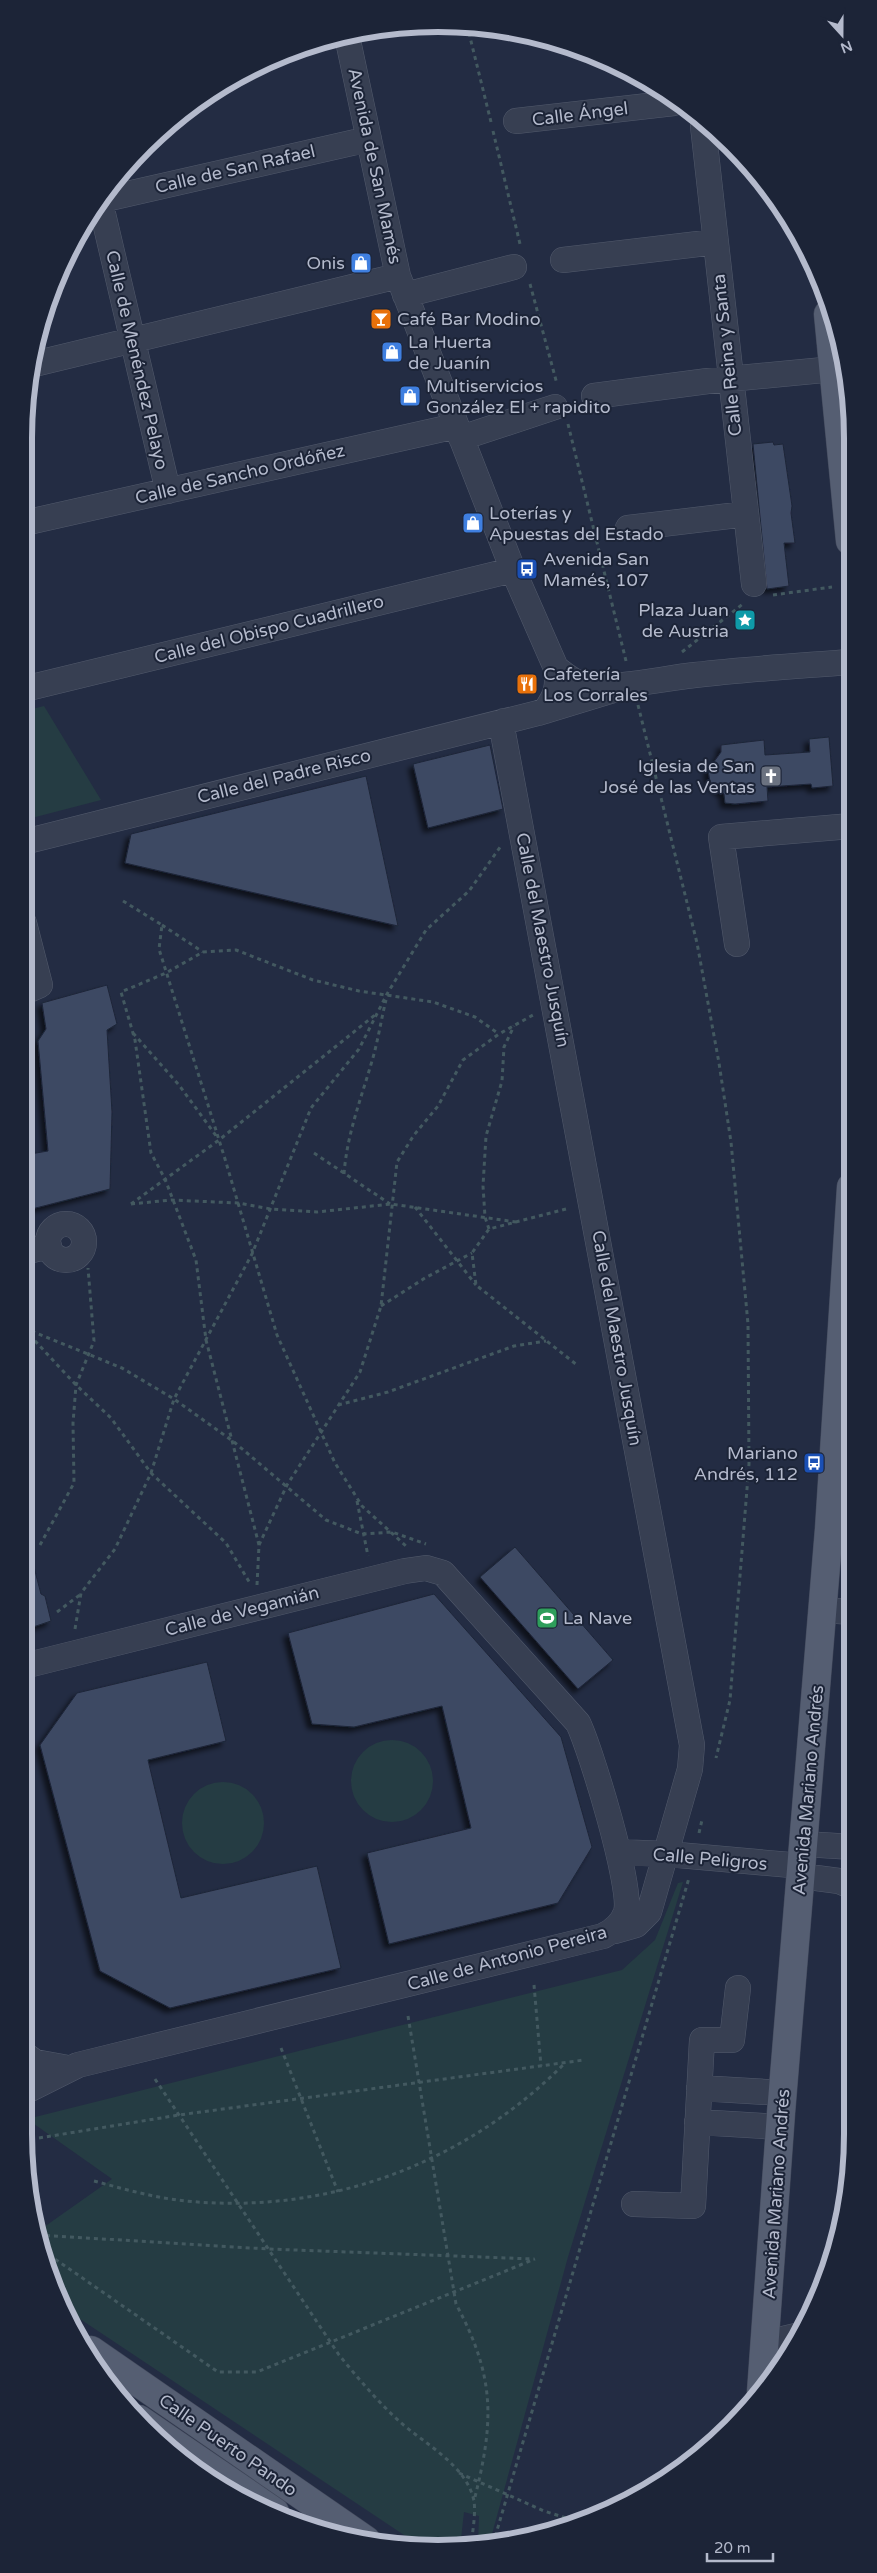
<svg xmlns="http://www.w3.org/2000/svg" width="877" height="2573" font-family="'Varela Round',sans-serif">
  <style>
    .green { fill: #253c43 }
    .building { fill: #3e4863; stroke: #1e2639; filter: url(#shadow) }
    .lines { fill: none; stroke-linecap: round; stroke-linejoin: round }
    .minor-casing { stroke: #525a6c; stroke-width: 26 }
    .major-casing { stroke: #41485b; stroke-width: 29 }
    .path { stroke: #435960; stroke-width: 3; stroke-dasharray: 4 4; stroke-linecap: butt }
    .minor { stroke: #373f52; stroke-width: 25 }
    .major { stroke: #555e72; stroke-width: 28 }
    .labels { text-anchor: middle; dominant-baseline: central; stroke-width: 4; stroke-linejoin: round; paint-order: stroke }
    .street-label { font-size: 18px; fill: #b4bacc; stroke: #1c2437 }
    .poi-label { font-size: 18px; fill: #b4bacc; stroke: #1c2437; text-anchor: start }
    .rim { fill: none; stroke: #b4bacc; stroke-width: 6 }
  </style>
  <defs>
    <filter id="shadow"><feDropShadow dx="-4.5" dy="4.5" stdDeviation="2.5" flood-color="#0009"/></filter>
  </defs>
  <rect width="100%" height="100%" fill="#232c43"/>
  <path class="green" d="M44 706 101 800 24 820V711Z
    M351 1781a41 41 0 1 1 82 0a41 41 0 1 1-82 0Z
    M182 1823a41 41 0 1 1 82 0a41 41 0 1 1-82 0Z
    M683 1882 568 2257 489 2545 478 2546 479 2516 464 2512 460 2548 422 2547 65 2309 55 2293 37 2232 112 2179 27 2119 622 1970 655 1940 678 1883Z"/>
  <path class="building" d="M773 442 774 445 783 444 792 506 791 513 795 543H784L789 586 767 589 753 444Z
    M829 737 833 786 812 788 811 784 767 787 768 801 735 804 725 803 724 794 710 782 708 770 721 752V745L764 740 765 755 810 752 809 739Z
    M490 745 503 809 428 828 413 764Z
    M366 776 398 926 125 863 131 834Z
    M107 985 117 1024 107 1030 112 1112 110 1189 24 1211V1155L48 1151 38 1041 46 1029 42 1003Z
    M515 1547 613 1660 578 1689 480 1577Z
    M30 1552 41 1594 45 1596 51 1621 24 1630V1553Z
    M434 1594 561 1737 592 1847 558 1903 389 1944 367 1853 471 1828 442 1706 354 1727 312 1724 288 1633Z
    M207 1662 226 1741 148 1760 181 1898 317 1866 341 1968 170 2008 100 1971 40 1745 77 1693Z"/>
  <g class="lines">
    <g class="minor-casing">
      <path id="minor" d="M347 36 398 276 513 570 556 668C559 687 556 696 545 711
        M516 121 674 103
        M703 126 754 584
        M101 200 369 139
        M100 201 168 491
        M563 260 715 242
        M405 295 514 267
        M34 364 398 276
        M594 396 708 381 834 369
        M461 438 555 407
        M24 523 456 426
        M628 528 746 514
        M556 668C565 675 574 683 585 685 622 689 658 679 695 675 746 669 798 666 850 662
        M24 689 513 570
        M504 721 503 733 692 1745 690 1769 649 1912 636 1925 615 1931
        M24 842 538 713 633 684
        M24 923 40 985 24 992
        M737 944 721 837 851 826
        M48 1242a18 18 0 1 1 36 0a18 18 0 1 1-36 0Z
        M24 1252 49 1246
        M823 1610 852 1612
        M24 1666 405 1571 426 1568 443 1573 578 1723C591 1750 633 1888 626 1912 622 1924 613 1931 603 1936L78 2065 24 2092
        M804 1844 853 1847
        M618 1852 667 1854 802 1866
        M801 1876 839 1881 853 1887
        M24 2054 35 2062 68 2068
        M699 2088 783 2093
        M697 2122 780 2127
        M634 2204 693 2206 702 2040H732L738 1988
        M766 2343 796 2336"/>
    </g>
    <g class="major-casing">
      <path id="major" d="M828 314 850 541
        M91 2350 366 2540
        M761 2392 781 2113 829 1529 851 1187
        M139 2419 275 2512"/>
    </g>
    <path class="path" d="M467 25 491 122
      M493 131 520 244
      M530 284 557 384
      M568 424 626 661
      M773 595 832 587
      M682 652 744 603
      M638 705 697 943 719 1063 731 1142 748 1324 749 1464 730 1700 716 1758
      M123 901 162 925 159 949 225 1159 277 1335 335 1463 362 1506 406 1546
      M162 925 203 952
      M133 1033 179 1085 217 1137
      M314 1153 390 1204
      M344 1174C347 1134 361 1099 372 1061 378 1041 381 1020 386 1000
      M131 1204 171 1200 238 1203 271 1209 317 1212 391 1204 516 1222
      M131 1204 219 1140 375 1015
      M415 1207 476 1285
      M566 1209 489 1229 472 1253 476 1285 577 1365
      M489 1229 485 1217 483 1186 486 1136 502 1081 504 1047 514 1026
      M381 1306 425 1278 472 1253
      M24 1328 122 1368 174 1399 234 1442 326 1520 362 1534 392 1532 426 1544
      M24 1329 76 1385 111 1418 151 1473 226 1543 251 1585
      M338 1405 388 1392 514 1346 546 1341
      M357 1501 368 1556
      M40 1545 74 1483 73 1423 76 1385 94 1341 88 1268
      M259 1545 206 1340 196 1260 165 1179 151 1153 135 1040 121 992 166 973 203 952 236 950 313 980 359 991 433 1002 475 1017 499 1034
      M257 1585 259 1545 287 1485 360 1372 381 1306 397 1162 414 1135 438 1106 463 1060 499 1034 533 1015
      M57 1612 81 1594
      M75 1629 81 1593 115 1549 151 1473 174 1399 252 1254 311 1108 359 1049 387 994 426 930 469 891 501 846
      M699 1833 702 1820
      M534 1985 541 2066
      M408 2016 456 2304C496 2378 494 2422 474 2501
      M281 2048 338 2192
      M155 2079 339 2355C358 2378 377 2401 399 2421 423 2443 467 2465 474 2501 476 2515 472 2534 471 2547
      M39 2138 179 2115 584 2060
      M94 2181C124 2189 155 2198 186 2201 327 2215 465 2164 565 2063
      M38 2235 268 2249 534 2259
      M42 2250 218 2372H257L535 2259
      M459 2473 544 2511 566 2518 572 2523
      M493 2544 689 1878"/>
    <use href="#minor" class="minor"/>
    <use href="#major" class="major"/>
  </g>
  <defs>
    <g id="shop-square" transform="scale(1.125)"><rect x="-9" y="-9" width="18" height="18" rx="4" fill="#3f7fe0" stroke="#1c2437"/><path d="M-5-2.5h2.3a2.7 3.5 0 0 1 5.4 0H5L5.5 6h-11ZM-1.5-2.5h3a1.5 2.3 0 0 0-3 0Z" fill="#fff"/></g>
    <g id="bar-square" transform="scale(1.125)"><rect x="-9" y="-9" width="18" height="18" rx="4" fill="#e8710a" stroke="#1c2437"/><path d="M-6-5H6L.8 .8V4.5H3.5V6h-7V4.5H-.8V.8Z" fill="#fff"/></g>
    <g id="bus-square" transform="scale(1.125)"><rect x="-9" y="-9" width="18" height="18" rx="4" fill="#1a4fb4" stroke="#1c2437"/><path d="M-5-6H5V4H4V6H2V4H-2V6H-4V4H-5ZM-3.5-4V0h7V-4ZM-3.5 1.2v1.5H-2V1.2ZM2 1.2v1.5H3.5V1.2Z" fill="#fff"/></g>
    <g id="sight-square" transform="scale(1.125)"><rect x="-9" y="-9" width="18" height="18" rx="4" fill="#0f9aa8" stroke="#1c2437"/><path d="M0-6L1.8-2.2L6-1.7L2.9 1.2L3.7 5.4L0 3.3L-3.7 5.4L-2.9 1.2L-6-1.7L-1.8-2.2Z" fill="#fff"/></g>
    <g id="restaurant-square" transform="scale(1.125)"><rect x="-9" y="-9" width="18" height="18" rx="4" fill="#e8710a" stroke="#1c2437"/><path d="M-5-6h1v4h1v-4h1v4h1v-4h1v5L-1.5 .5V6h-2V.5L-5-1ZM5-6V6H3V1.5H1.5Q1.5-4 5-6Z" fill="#fff"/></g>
    <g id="church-square" transform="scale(1.125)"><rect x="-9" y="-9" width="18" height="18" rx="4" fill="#6b7280" stroke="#1c2437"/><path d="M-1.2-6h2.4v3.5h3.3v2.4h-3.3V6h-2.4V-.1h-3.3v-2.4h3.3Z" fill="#fff"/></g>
    <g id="stadium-square" transform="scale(1.125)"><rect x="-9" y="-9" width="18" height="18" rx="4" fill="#2e9e5b" stroke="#1c2437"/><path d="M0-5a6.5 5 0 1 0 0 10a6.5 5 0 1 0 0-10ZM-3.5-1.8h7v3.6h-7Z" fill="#fff"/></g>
  </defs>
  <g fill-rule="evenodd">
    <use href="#shop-square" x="361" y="263"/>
    <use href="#bar-square" x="381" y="319"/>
    <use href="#shop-square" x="392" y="352"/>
    <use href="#shop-square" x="410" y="396"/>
    <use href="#shop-square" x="473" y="523"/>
    <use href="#bus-square" x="527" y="569"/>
    <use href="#sight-square" x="745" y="620"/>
    <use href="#restaurant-square" x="527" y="684"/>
    <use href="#church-square" x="771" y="776"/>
    <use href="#bus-square" x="814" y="1463"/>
    <use href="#stadium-square" x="547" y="1618"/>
  </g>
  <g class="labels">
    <g class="street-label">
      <text transform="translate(580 114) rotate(-7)">Calle Ángel</text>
      <text transform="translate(375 166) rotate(78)">Avenida de San Mamés</text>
      <text transform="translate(235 169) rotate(-13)">Calle de San Rafael</text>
      <text transform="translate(727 355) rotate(-96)">Calle Reina y Santa</text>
      <text transform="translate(137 360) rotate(77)">Calle de Menéndez Pelayo</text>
      <text transform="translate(240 474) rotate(-13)">Calle de Sancho Ordóñez</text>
      <text transform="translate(269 629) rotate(-14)">Calle del Obispo Cuadrillero</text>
      <text transform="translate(284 776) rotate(-14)">Calle del Padre Risco</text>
      <text transform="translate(543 940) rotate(79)">Calle del Maestro Jusquín</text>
      <text transform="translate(617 1338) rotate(80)">Calle del Maestro Jusquín</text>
      <text transform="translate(242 1611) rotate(-14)">Calle de Vegamián</text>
      <text transform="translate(808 1790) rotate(-85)">Avenida Mariano Andrés</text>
      <text transform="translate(710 1859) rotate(5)">Calle Peligros</text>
      <text transform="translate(507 1958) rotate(-15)">Calle de Antonio Pereira</text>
      <text transform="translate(776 2194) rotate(-86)">Avenida Mariano Andrés</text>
      <text transform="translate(228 2445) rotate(35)">Calle Puerto Pando</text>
    </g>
    <g class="poi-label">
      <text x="345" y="263" text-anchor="end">Onis</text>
      <text x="397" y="319">Café Bar Modino</text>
      <text x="408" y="342">La Huerta<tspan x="408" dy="21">de Juanín</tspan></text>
      <text x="426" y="386">Multiservicios<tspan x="426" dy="21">González El + rapidito</tspan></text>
      <text x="489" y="513">Loterías y<tspan x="489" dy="21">Apuestas del Estado</tspan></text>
      <text x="543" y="559">Avenida San<tspan x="543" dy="21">Mamés, 107</tspan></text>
      <text x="729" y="610" text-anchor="end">Plaza Juan<tspan x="729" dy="21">de Austria</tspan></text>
      <text x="543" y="674">Cafetería<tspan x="543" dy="21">Los Corrales</tspan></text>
      <text x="755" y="766" text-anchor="end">Iglesia de San<tspan x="755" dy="21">José de las Ventas</tspan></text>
      <text x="798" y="1453" text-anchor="end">Mariano<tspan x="798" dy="21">Andrés, 112</tspan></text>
      <text x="563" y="1618">La Nave</text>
    </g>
  </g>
  <path d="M0 0H877V2573H0ZM438 32H438A406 406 0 0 1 844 438V2134A406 406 0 0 1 438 2540H438A406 406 0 0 1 32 2134V438A406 406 0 0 1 438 32Z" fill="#1c2437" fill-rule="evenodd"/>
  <path class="rim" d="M438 32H438A406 406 0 0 1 844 438V2134A406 406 0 0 1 438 2540H438A406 406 0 0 1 32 2134V438A406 406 0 0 1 438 32Z"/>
  <g transform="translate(842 35) rotate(159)" stroke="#1c2437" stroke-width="4" paint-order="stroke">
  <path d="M0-4L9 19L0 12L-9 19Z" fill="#b4bacc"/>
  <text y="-8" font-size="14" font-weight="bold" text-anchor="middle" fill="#b4bacc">N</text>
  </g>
  <path d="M707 2553v8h66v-8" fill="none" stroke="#b4bacc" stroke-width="2.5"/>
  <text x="714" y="2553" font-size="15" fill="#b4bacc" stroke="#1c2437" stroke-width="4" paint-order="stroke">20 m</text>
</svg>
